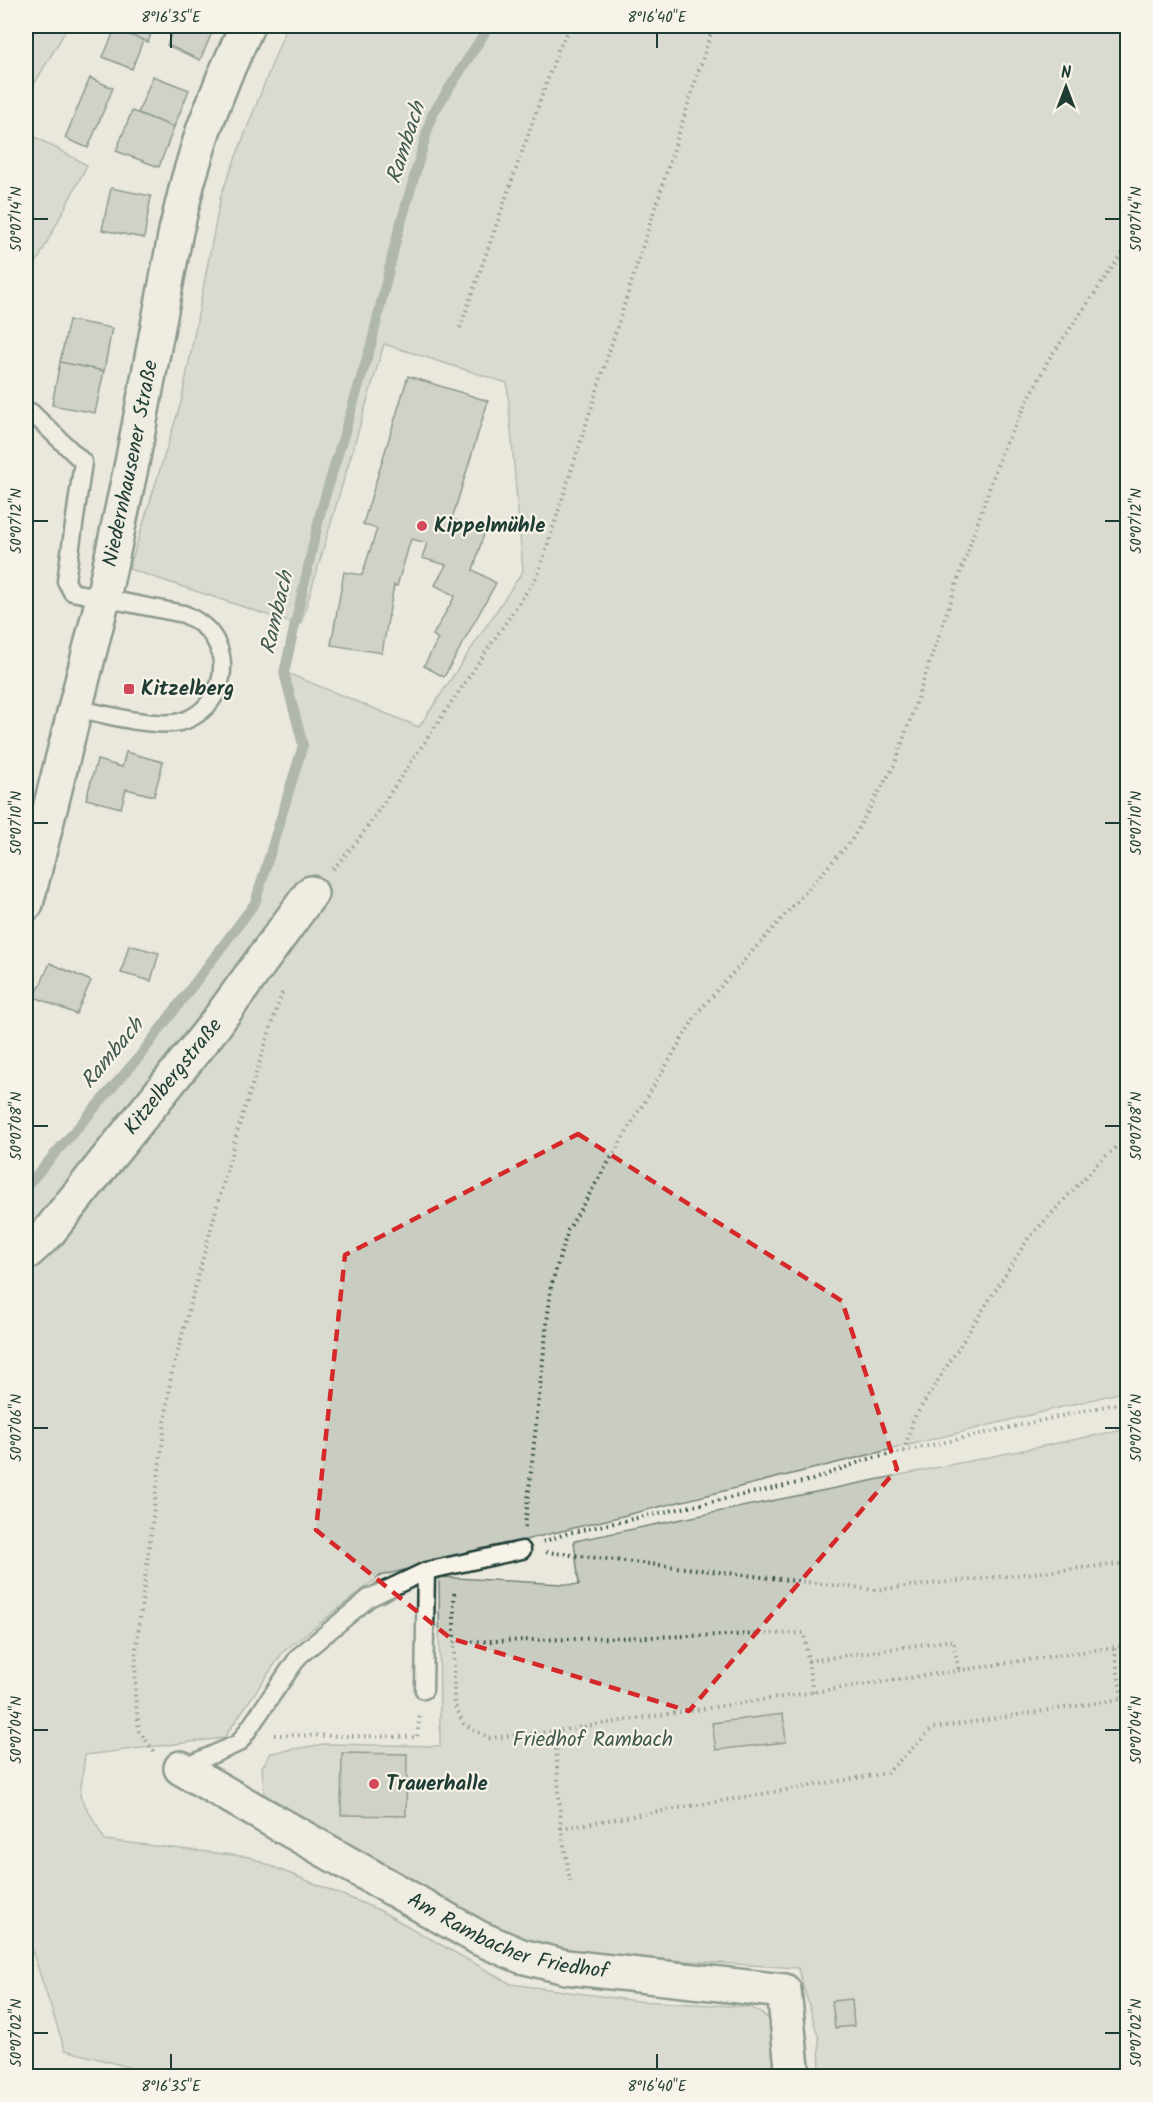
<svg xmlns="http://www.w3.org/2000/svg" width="1153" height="2102" font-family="Kalam,sans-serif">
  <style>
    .green { fill: #c8ccc1; stroke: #74847a; stroke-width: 1.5 }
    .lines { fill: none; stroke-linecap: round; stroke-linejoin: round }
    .stream { stroke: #6a7c72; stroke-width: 10 }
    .building { fill: #b2b8ae; stroke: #1f3d34; stroke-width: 1.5 }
    .lane-casing { stroke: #1f3d34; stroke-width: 21 }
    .street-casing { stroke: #1f3d34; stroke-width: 38 }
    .secondary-casing { stroke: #1f3d34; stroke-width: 38 }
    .path { stroke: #1f3d34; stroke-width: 4; stroke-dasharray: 1.5 4.5; stroke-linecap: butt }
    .lane { stroke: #f7f3e8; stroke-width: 16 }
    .street { stroke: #f7f3e8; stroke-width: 33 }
    .secondary { stroke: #f7f3e8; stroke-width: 33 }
    .marked { fill: none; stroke: #d62828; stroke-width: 4.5; stroke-dasharray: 12 8; stroke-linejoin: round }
    .ticks { fill: none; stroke: #1f3d34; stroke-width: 2 }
    .poi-dot { fill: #d1495b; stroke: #f7f3e8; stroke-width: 2 }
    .labels { text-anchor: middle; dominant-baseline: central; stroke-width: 4.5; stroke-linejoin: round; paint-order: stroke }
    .street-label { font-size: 21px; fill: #1f3d34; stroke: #f7f3e8 }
    .poi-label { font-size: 21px; font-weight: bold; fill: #1f3d34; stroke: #f7f3e8; text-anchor: start }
    .park-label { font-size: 21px; fill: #415a50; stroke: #f7f3e8 }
    .water-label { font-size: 22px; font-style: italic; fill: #445c53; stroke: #f7f3e8 }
    .neatline { fill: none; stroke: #1f3d34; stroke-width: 2 }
    .ticks-label { font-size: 15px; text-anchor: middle; fill: #1f3d34 }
  </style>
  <rect width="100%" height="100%" fill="#eae8dd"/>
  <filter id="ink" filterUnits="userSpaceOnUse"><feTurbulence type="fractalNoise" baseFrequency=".0167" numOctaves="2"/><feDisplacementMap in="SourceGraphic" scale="12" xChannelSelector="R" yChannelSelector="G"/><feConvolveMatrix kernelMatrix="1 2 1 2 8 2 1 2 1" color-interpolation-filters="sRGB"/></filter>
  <g filter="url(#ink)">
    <path class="green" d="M26 26H57L66 30 26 98Z
      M287 26H1127V1391L380 1576 283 1652 224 1738 85 1755 80 1796 105 1840 249 1857 379 1910 511 1984 637 2001 751 2007 767 2017 775 2030 780 2076H161L65 2050 26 1932V1182L143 1057 257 903 306 744 287 673 419 727 523 571 507 383 384 344 301 624 292 623 129 569 182 399 221 195Z
      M26 132 87 165 26 283Z
      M1127 1429V2076H820L819 2039 798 1968 527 1951 265 1802 262 1767 271 1753 324 1744 440 1746 439 1577 579 1585 574 1541Z"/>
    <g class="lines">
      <path class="stream" d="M26 1187 139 1057 255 903 303 745 284 673 321 510 371 345 396 240 432 115 489 26"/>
    </g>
    <path class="building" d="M116 26H154L148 42 115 29Z
      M175 26H215L200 60 167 45Z
      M115 29 143 40 132 69 103 57Z
      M153 76 189 90 174 127 138 113Z
      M90 78 113 88 88 148 65 138Z
      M132 111 174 127 159 167 116 151Z
      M111 188 151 196 144 238 102 230Z
      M69 320 112 328 104 371 60 362Z
      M60 362 104 371 95 413 52 405Z
      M408 376 488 401 452 519 485 530 473 570 496 583 444 677 424 666 438 639 433 635 455 596 435 585 446 565 422 558 427 543 411 539 397 586 394 585 382 653 331 645 344 572 362 575 377 529 363 524Z
      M126 752 163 762 154 796 126 789 121 808 86 799 97 760 122 767Z
      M26 780 31 781 26 804Z
      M129 945 159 953 151 981 121 973Z
      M50 963 91 981 76 1014 35 997Z
      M783 1714 786 1742 716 1750 712 1723Z
      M342 1753 407 1754 406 1816 341 1815Z
      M852 1999 854 2026 835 2028 832 2001Z"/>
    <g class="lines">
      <g class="lane-casing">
        <path id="lane" d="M31 412 83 462 66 581 72 592 184 614C197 620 208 627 215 640 233 671 215 713 180 722 153 728 104 714 76 708
          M424 1690 426 1571
          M182 1768 239 1743 299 1656 369 1598 426 1571 522 1550"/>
      </g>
      <g class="street-casing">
        <g id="street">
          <path id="s1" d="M26 1253 47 1234 214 1026 311 893"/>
          <path id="s2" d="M181 1768 479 1938 521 1956 566 1967 784 1991 793 2076"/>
        </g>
      </g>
      <g class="secondary-casing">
        <g id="secondary">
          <path id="s3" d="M26 904 103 598 132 463 176 231 188 181 204 128 224 77 247 26"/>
        </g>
      </g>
      <path class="path" d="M460 328 558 50 571 26
        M333 869 359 839 538 575 713 26
        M904 1451 914 1418 1028 1239 1100 1161 1128 1138
        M525 1527 551 1286 568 1230 698 1012 851 841 895 764 1002 451 1049 359 1128 245
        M543 1542 568 1533 812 1480 865 1460 1128 1401
        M546 1552 875 1590 1128 1563
        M454 1593V1704L464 1724 489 1738 555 1731 1128 1645
        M454 1642 804 1633 813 1694
        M808 1661 953 1640 959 1671
        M555 1731 561 1828 571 1885
        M274 1735 417 1737 420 1713
        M154 1751 139 1731 135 1695 136 1649 171 1376 238 1129 283 990
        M561 1828 887 1773 933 1728 1122 1699 1114 1647"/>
      <use href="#lane" class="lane"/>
      <use href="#street" class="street"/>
      <use href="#secondary" class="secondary"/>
    </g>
  </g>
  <path d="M0 0H1153V2102H0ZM578 1134 842 1301 897 1469 689 1711 450 1638 316 1530 345 1255Z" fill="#eae8dd" fill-opacity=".55" fill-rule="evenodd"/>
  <path class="marked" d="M578 1134 842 1301 897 1469 689 1711 450 1638 316 1530 345 1255Z"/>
  <path class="ticks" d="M171 33V48M657 33V48M33 219H48M1105 219H1120M33 521H48M1105 521H1120M33 823H48M1105 823H1120M33 1126H48M1105 1126H1120M33 1428H48M1105 1428H1120M33 1730H48M1105 1730H1120M33 2033H48M1105 2033H1120M171 2054V2069M657 2054V2069"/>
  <g class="poi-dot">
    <circle cx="422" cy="526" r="6"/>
    <rect x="123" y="683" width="12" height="12" rx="3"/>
    <circle cx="374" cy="1784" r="6"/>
  </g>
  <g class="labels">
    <g class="street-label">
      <text stroke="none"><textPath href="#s3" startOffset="453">Niedernhausener Straße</textPath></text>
      <text stroke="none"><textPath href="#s1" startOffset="230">Kitzelbergstraße</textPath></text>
      <text stroke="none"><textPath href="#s2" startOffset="370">Am Rambacher Friedhof</textPath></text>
    </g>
    <g class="poi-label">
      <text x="434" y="526">Kippelmühle</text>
      <text x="141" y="689">Kitzelberg</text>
      <text x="386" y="1784">Trauerhalle</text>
    </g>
    <g class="park-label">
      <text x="593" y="1740">Friedhof Rambach</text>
    </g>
    <g class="water-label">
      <text transform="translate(407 143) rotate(-72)">Rambach</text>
      <text transform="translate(278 613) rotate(-77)">Rambach</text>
      <text transform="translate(113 1054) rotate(-50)">Rambach</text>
    </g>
  </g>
  <rect width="1153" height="2102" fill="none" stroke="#f7f3e8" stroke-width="66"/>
  <g transform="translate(1066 87)" stroke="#f7f3e8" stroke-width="4.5" paint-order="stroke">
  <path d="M0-4.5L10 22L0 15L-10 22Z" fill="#1f3d34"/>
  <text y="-9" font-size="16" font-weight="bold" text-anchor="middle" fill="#1f3d34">N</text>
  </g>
  <rect x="33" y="33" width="1087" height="2036" class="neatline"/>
  <g class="ticks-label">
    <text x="171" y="22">8°16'35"E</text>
    <text x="657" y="22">8°16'40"E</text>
    <text transform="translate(16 219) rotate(-90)" y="5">50°07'14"N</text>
    <text transform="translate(1136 219) rotate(-90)" y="5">50°07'14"N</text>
    <text transform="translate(16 521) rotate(-90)" y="5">50°07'12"N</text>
    <text transform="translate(1136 521) rotate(-90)" y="5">50°07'12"N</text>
    <text transform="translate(16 823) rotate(-90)" y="5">50°07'10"N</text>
    <text transform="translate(1136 823) rotate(-90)" y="5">50°07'10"N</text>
    <text transform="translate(16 1126) rotate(-90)" y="5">50°07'08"N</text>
    <text transform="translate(1136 1126) rotate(-90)" y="5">50°07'08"N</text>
    <text transform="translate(16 1428) rotate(-90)" y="5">50°07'06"N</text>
    <text transform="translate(1136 1428) rotate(-90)" y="5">50°07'06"N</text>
    <text transform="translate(16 1730) rotate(-90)" y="5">50°07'04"N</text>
    <text transform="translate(1136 1730) rotate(-90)" y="5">50°07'04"N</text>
    <text transform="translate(16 2033) rotate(-90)" y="5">50°07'02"N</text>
    <text transform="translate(1136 2033) rotate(-90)" y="5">50°07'02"N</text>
    <text x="171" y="2091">8°16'35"E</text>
    <text x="657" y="2091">8°16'40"E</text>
  </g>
</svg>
